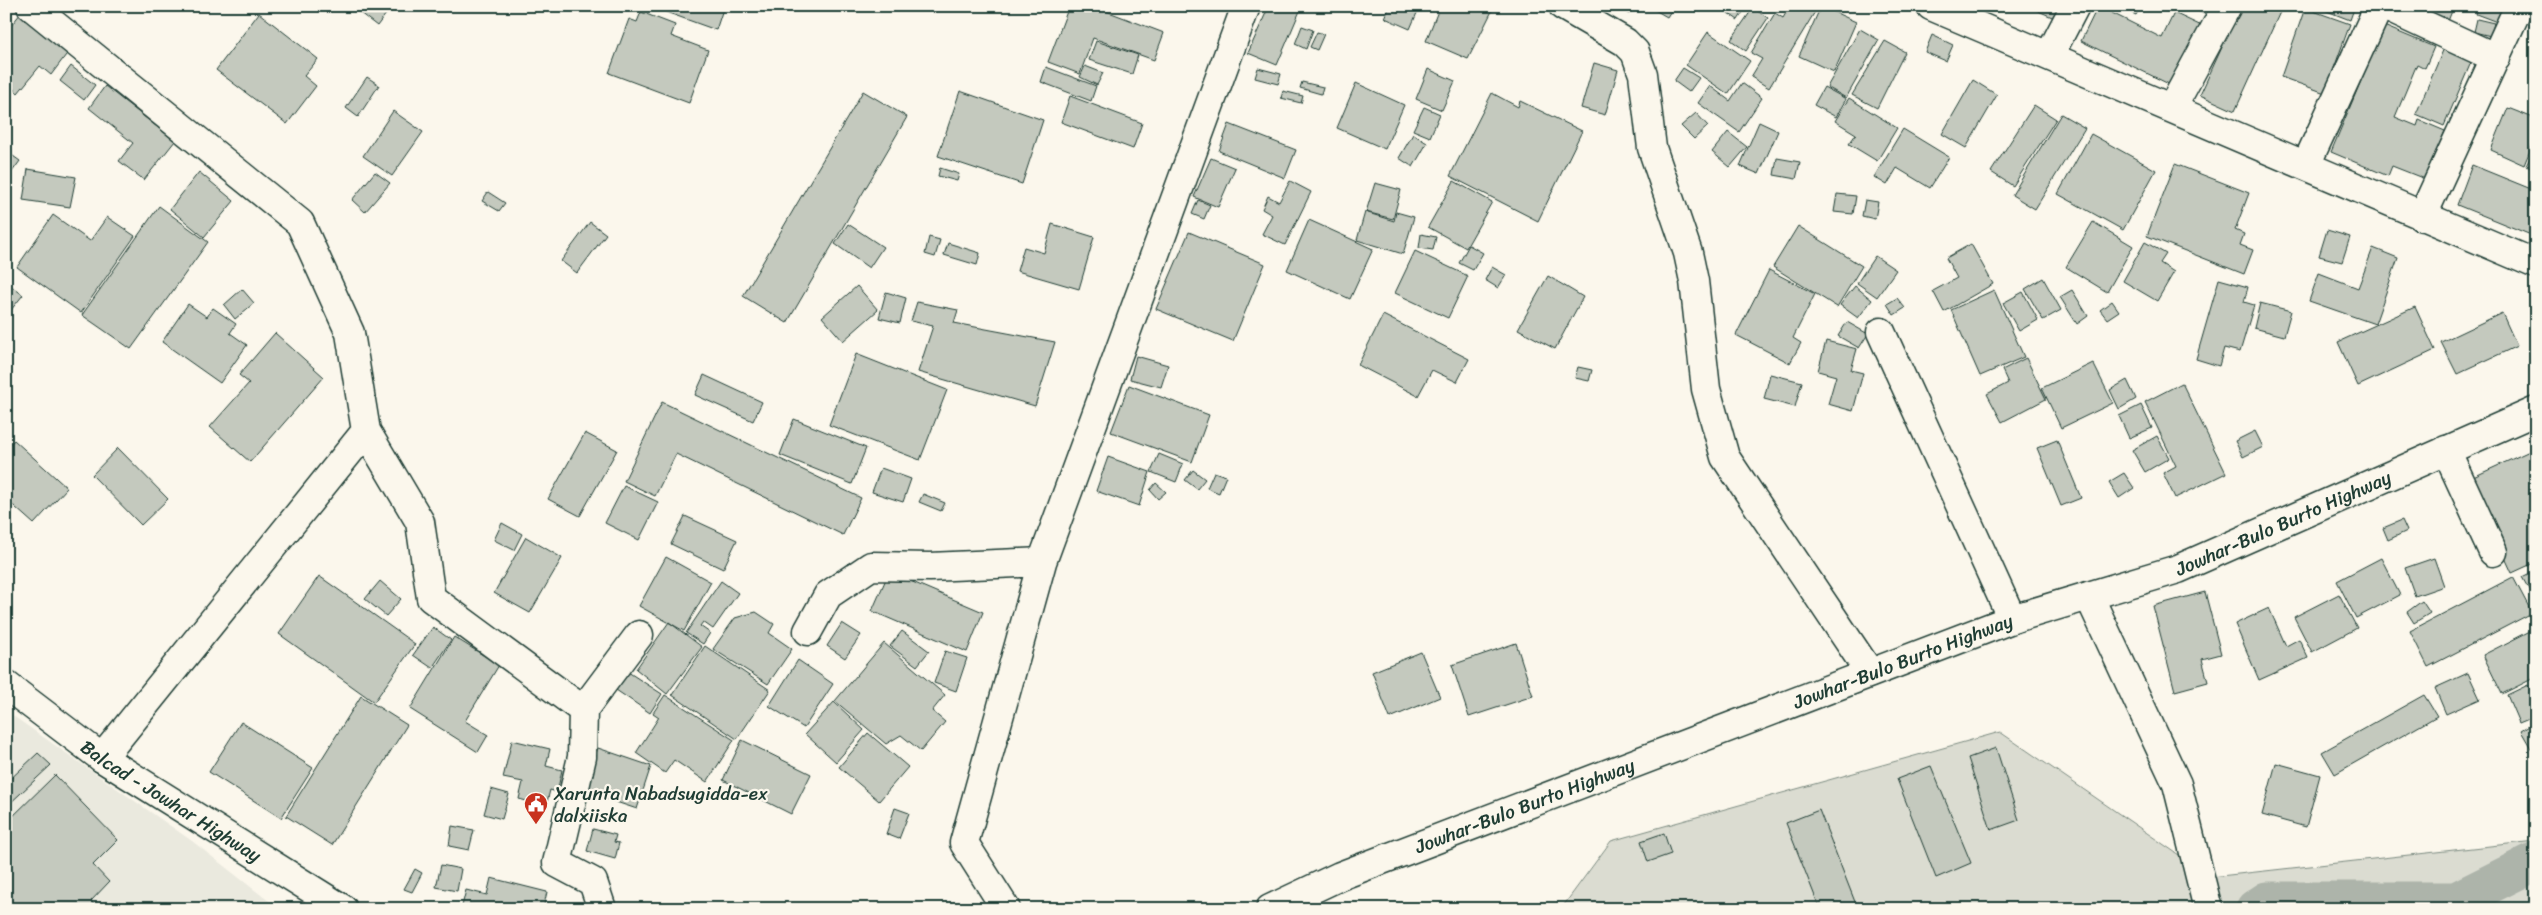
<svg xmlns="http://www.w3.org/2000/svg" width="2542" height="915" font-family="Sriracha,sans-serif">
  <style>
    .built { fill: #eae9de }
    .green { fill: #dbdcd1; stroke: #7d8c82 }
    .lines { fill: none; stroke-linecap: round; stroke-linejoin: round }
    .canal { stroke: #adb4aa; stroke-width: 39 }
    .building { fill: #c4c9be; stroke: #1f3d34 }
    .minor-casing { stroke: #1f3d34; stroke-width: 31 }
    .major-casing { stroke: #1f3d34; stroke-width: 31 }
    .minor { stroke: #fbf7ec; stroke-width: 28 }
    .major { stroke: #fbf7ec; stroke-width: 28 }
    .labels { text-anchor: middle; dominant-baseline: central; stroke-width: 4.5; stroke-linejoin: round; paint-order: stroke }
    .street-label { font-size: 19px; fill: #1f3d34; stroke: #fbf7ec }
    .poi-label { font-size: 19px; fill: #1f3d34; stroke: #fbf7ec; text-anchor: start }
  </style>
  <rect width="100%" height="100%" fill="#fbf7ec"/>
  <filter id="ink" filterUnits="userSpaceOnUse"><feTurbulence type="fractalNoise" baseFrequency=".02" numOctaves="2"/><feDisplacementMap in="SourceGraphic" scale="10" xChannelSelector="R" yChannelSelector="G"/><feConvolveMatrix kernelMatrix="1 2 1 2 8 2 1 2 1" color-interpolation-filters="sRGB"/></filter>
  <g filter="url(#ink)">
    <path class="built" d="M6 711 192 841 279 909H6Z"/>
    <path class="green" d="M2000 732 2211 877 2535 841 2536 909H1561L1611 841Z"/>
    <g class="lines">
      <path class="canal" d="M2255 909 2267 901H2456L2536 861"/>
    </g>
    <path class="building" d="M351 6H392L377 26Z
      M649 6H724L716 30Z
      M1069 6H1093L1164 33 1154 60 1093 38 1080 74 1048 62Z
      M1269 6H1302L1277 65 1248 53Z
      M1390 6H1420L1410 29 1385 18Z
      M1440 6H1486L1493 9 1468 59 1426 41Z
      M1611 6H1633L1629 14Z
      M1648 6H1674L1667 17Z
      M1718 6H1747L1738 20Z
      M1790 6H1809L1816 10 1769 88 1751 77 1762 59 1751 53 1775 13 1783 18Z
      M1821 6 1856 22 1834 72 1799 56Z
      M2027 6H2065L2059 20Z
      M2098 6 2162 38 2174 13 2208 29 2179 89 2081 41Z
      M2117 6H2141L2136 15Z
      M2182 6H2216L2214 17Z
      M2241 6H2267L2280 12 2235 111 2200 95Z
      M2279 6H2294L2292 11Z
      M2314 6H2355L2350 20Z
      M2408 6H2454L2448 21Z
      M2479 6H2503L2497 22 2476 14Z
      M1753 8 1768 18 1746 51 1731 40Z
      M2305 8 2350 24 2325 93 2281 77Z
      M24 9 72 47 51 75 40 66 18 93 6 83V32Z
      M641 12 675 25 671 36 708 50 689 103 609 73 629 19 637 22Z
      M259 13 318 59 304 76 316 86 287 124 216 70Z
      M2477 19 2494 23 2491 36 2474 32Z
      M1302 26 1313 30 1306 49 1295 44Z
      M2384 26 2434 47 2425 68 2417 64 2395 117 2417 126 2419 120 2445 131 2425 179 2392 166 2388 176 2331 152Z
      M1860 29 1879 40 1846 98 1827 87Z
      M1317 32 1324 34 1317 50 1310 47Z
      M1708 32 1750 61 1728 94 1686 65Z
      M1932 35 1953 45 1946 61 1925 52Z
      M1096 41 1138 55 1132 74 1089 60Z
      M1885 41 1905 52 1877 108 1852 95Z
      M2444 48 2472 60 2444 126 2416 114Z
      M1594 63 1618 70 1605 115 1581 108Z
      M71 66 95 85 84 100 60 81Z
      M1085 66 1103 73 1097 85 1080 77Z
      M1046 67 1096 86 1091 101 1041 82Z
      M1258 68 1281 74 1278 84 1255 78Z
      M1683 68 1699 78 1689 92 1674 81Z
      M1428 69 1455 81 1442 110 1416 99Z
      M367 77 379 85 358 117 346 108Z
      M1973 80 1997 95 1966 148 1942 134Z
      M1302 82 1323 87 1321 94 1300 88Z
      M1356 83 1404 105 1385 149 1337 128Z
      M1742 83 1762 98 1739 132 1698 103 1710 86 1730 101Z
      M105 86 175 141 144 180 119 161 133 143 89 108Z
      M1824 87 1846 99 1836 117 1814 105Z
      M863 91 907 117 787 323 743 296Z
      M960 91 1043 120 1022 184 938 156Z
      M1283 91 1303 96 1301 103 1281 98Z
      M1492 93 1518 107 1520 101 1582 131 1538 221 1450 176Z
      M1070 96 1142 123 1133 149 1061 122Z
      M1849 98 1897 128 1877 161 1849 144 1856 134 1835 121Z
      M2034 105 2056 119 2013 186 1991 172Z
      M1424 107 1440 114 1430 137 1413 130Z
      M2508 108 2536 119V136L2524 165 2491 150Z
      M393 111 423 132 392 176 363 156Z
      M1696 113 1708 126 1694 139 1681 126Z
      M2061 114 2085 128 2035 209 2012 195Z
      M1759 122 1778 131 1759 174 1740 166Z
      M1229 124 1296 150 1285 178 1219 151Z
      M1903 129 1949 157 1930 188 1897 168 1887 185 1874 177Z
      M1728 132 1747 147 1730 167 1712 152Z
      M1413 134 1427 143 1413 167 1399 158Z
      M2091 134 2156 170 2123 230 2058 194Z
      M2536 145V170L2526 166Z
      M6 151 20 161 6 180Z
      M1211 158 1235 168 1218 207 1194 197Z
      M1777 158 1800 162 1796 179 1774 175Z
      M2175 164 2249 193 2235 230 2244 234 2240 245 2253 250 2244 274 2147 236Z
      M2472 165 2536 191V237L2457 205Z
      M940 168 959 174 957 181 938 176Z
      M28 169 76 177 70 207 23 200Z
      M199 172 234 201 204 237 170 209Z
      M375 172 390 183 365 212 352 200Z
      M1290 181 1311 192 1285 245 1262 234 1272 215 1262 209 1268 196 1279 202Z
      M1454 181 1492 202 1466 248 1428 227Z
      M1375 183 1401 190 1393 219 1366 212Z
      M488 192 505 203 499 211 482 201Z
      M1837 194 1856 196 1853 214 1834 212Z
      M1198 200 1210 205 1204 219 1192 214Z
      M1865 200 1878 202 1875 219 1862 216Z
      M159 206 208 242 131 349 82 315Z
      M1365 212 1394 221 1396 212 1414 217 1403 254 1357 240Z
      M53 215 90 241 107 217 135 236 81 313 17 267Z
      M1309 220 1373 249 1350 299 1287 270Z
      M590 222 606 234 577 273 561 261Z
      M2093 222 2133 246 2107 292 2066 267Z
      M848 224 883 247 869 268 835 244Z
      M1052 224 1094 237 1079 289 1017 271 1024 247 1044 253Z
      M1798 226 1862 266 1837 307 1773 267Z
      M2327 230 2350 237 2342 262 2319 256Z
      M1189 232 1265 264 1233 341 1156 309Z
      M1421 234 1436 237 1433 250 1419 248Z
      M929 237 940 240 935 257 925 254Z
      M2145 242 2166 254 2160 263 2174 272 2157 301 2123 281Z
      M948 243 980 253 977 265 944 255Z
      M1971 244 1993 284 1944 312 1933 291 1957 278 1946 258Z
      M1469 245 1483 253 1473 270 1459 263Z
      M2373 248 2398 258 2375 324 2309 301 2319 273 2358 288Z
      M1415 251 1468 276 1448 318 1395 293Z
      M1875 256 1896 270 1877 297 1857 283Z
      M1492 267 1506 275 1498 288 1485 280Z
      M1769 270 1815 294 1793 338 1801 343 1790 363 1736 335Z
      M1548 276 1583 297 1555 349 1518 329Z
      M2043 278 2061 310 2043 320 2025 289Z
      M2219 279 2248 287 2244 302 2254 305 2240 352 2224 348 2219 366 2196 359Z
      M6 282 23 295 6 316Z
      M857 286 878 310 843 341 822 317Z
      M1855 286 1872 300 1858 318 1840 305Z
      M242 289 254 303 235 319 224 305Z
      M1994 290 2024 357 1980 376 1951 310Z
      M2072 290 2088 316 2077 324 2060 297Z
      M886 292 906 298 900 323 879 318Z
      M2023 292 2038 320 2019 331 2003 303Z
      M1897 298 1905 308 1894 315 1887 304Z
      M2112 301 2119 311 2107 319 2100 310Z
      M917 302 958 310 954 323 1055 342 1035 406 918 372 933 326 911 321Z
      M2260 303 2291 311 2284 336 2254 328Z
      M188 304 207 317 213 308 236 324 230 333 247 345 220 383 162 342Z
      M2415 307 2435 350 2358 386 2338 342Z
      M2502 313 2517 346 2457 374 2441 342Z
      M1383 315 1469 359 1457 382 1432 370 1418 396 1358 365Z
      M1847 322 1868 334 1859 348 1838 336Z
      M275 333 324 377 250 462 210 427 249 383 239 375Z
      M1826 341 1857 349 1851 370 1863 373 1853 411 1828 404 1836 376 1818 371Z
      M856 354 947 390 920 460 829 425Z
      M1136 356 1168 365 1161 387 1130 379Z
      M2026 358 2046 399 2002 422 1987 394 2008 383 2002 370Z
      M2093 363 2113 403 2061 428 2042 388Z
      M1578 367 1592 370 1589 381 1575 378Z
      M1770 374 1802 382 1795 407 1764 399Z
      M704 375 762 402 753 421 695 395Z
      M2127 380 2136 399 2119 409 2110 390Z
      M2182 383 2226 473 2175 498 2163 473 2176 466 2145 402Z
      M1129 385 1209 415 1192 462 1111 432Z
      M662 402 861 498 843 535 676 454 655 496 624 481Z
      M2141 405 2152 428 2129 438 2119 416Z
      M794 419 866 448 852 484 780 455Z
      M2255 431 2263 447 2243 457 2235 441Z
      M585 433 617 450 580 516 548 499Z
      M2157 436 2169 458 2145 472 2132 450Z
      M14 440 67 488 34 524 6 499V449Z
      M2057 440 2081 498 2061 506 2037 448Z
      M118 448 168 499 141 525 92 475Z
      M2536 448V562L2512 573 2469 479Z
      M1159 454 1183 464 1176 482 1151 472Z
      M1108 457 1150 472 1139 506 1096 491Z
      M881 468 911 479 903 502 872 492Z
      M1193 470 1205 479 1197 489 1185 480Z
      M1214 472 1226 476 1219 493 1207 488Z
      M2124 473 2134 488 2119 498 2109 482Z
      M1156 483 1166 492 1158 499 1150 490Z
      M624 486 658 502 639 540 605 523Z
      M923 494 945 503 941 511 919 502Z
      M685 516 737 540 723 569 671 544Z
      M2402 520 2407 531 2388 540 2383 528Z
      M502 523 522 534 514 550 494 540Z
      M526 537 562 558 530 613 494 593Z
      M666 557 711 582 684 631 639 606Z
      M2381 558 2400 595 2356 618 2337 581Z
      M2434 558 2444 586 2415 596 2405 568Z
      M2536 570V602L2522 577Z
      M889 572 983 612 967 652 872 611Z
      M319 576 415 644 374 702 279 634Z
      M2513 577 2532 613 2428 667 2410 631Z
      M380 581 401 599 386 616 365 599Z
      M721 581 738 593 713 629 703 622 700 626 710 633 703 644 686 633Z
      M2205 592 2221 654 2202 659 2208 682 2175 691 2153 606Z
      M2339 594 2357 628 2312 652 2294 617Z
      M2422 601 2430 613 2414 623 2407 612Z
      M2269 608 2286 646 2299 639 2308 658 2259 680 2235 624Z
      M756 612 774 624 769 633 792 649 768 684 713 649 735 618Z
      M669 622 702 647 667 694 636 669Z
      M842 623 861 635 845 658 827 646Z
      M433 627 451 640 432 668 413 655Z
      M2536 628V677L2502 694 2483 655Z
      M902 631 929 651 917 666 890 646Z
      M454 637 499 665 465 721 488 735 478 752 410 709Z
      M884 643 945 695 932 711 945 722 921 751 901 735 886 744 835 701Z
      M1516 643 1533 696 1469 717 1452 665Z
      M705 646 770 690 737 739 672 695Z
      M945 651 967 658 956 691 934 683Z
      M1421 652 1440 697 1390 718 1372 672Z
      M798 660 833 684 804 728 769 706Z
      M628 672 662 694 650 713 616 690Z
      M2468 673 2480 699 2446 714 2435 688Z
      M2528 685 2536 701V716L2519 723 2507 695Z
      M665 695 734 740 707 782 674 760 665 773 636 753 659 717 653 713Z
      M2424 695 2437 716 2335 774 2322 752Z
      M361 696 407 725 332 845 286 816Z
      M834 702 864 730 836 762 805 734Z
      M241 722 313 768 281 818 209 772Z
      M2536 722V757L2521 731Z
      M6 728 12 733 6 739Z
      M868 733 908 767 879 801 839 767Z
      M512 740 550 749 546 766 562 770 557 792 550 790 546 806 519 799 523 782 503 778Z
      M742 740 811 774 791 814 723 780Z
      M598 748 651 766 637 809 583 791Z
      M1996 748 2019 820 1991 830 1968 758Z
      M38 753 51 765 6 807V783Z
      M2276 763 2320 775 2306 827 2262 815Z
      M1931 766 1971 863 1936 878 1897 779Z
      M55 775 118 840 93 865 109 882 91 901 98 909H6V823Z
      M491 789 509 794 502 819 484 814Z
      M895 808 909 813 899 839 886 834Z
      M1819 810 1857 907 1853 909H1820L1786 823Z
      M452 826 474 830 469 850 449 846Z
      M593 829 616 835 614 842 619 843 615 859 587 851Z
      M1664 833 1671 854 1648 862 1641 841Z
      M441 865 461 869 457 891 436 887Z
      M415 869 422 873 412 892 404 889Z
      M491 878 547 892 543 909H475L462 906 466 890 487 895Z"/>
    <g class="lines">
      <g class="minor-casing">
        <path id="minor" d="M31 6 300 223 350 333 366 431 102 758
          M1563 6 1625 42 1635 52 1643 74 1652 148 1688 253 1694 281 1706 389 1725 457 1870 673
          M1931 6 2536 264
          M2384 6 2496 58
          M2049 56 2075 6
          M2172 108 2227 6
          M2306 165 2379 6
          M2422 217 2519 6
          M1881 332 2012 619
          M366 431 420 522 431 598 583 710 582 757 557 863 593 882 602 909
          M2446 450 2493 552
          M2089 596 2177 784 2208 909
          M808 631 828 595 871 566 930 567 1042 562
          M583 710 639 635
          M1006 909 964 843 1042 562 1246 6"/>
      </g>
      <g class="major-casing">
        <g id="major">
          <path id="s1" d="M6 685 102 758 343 909"/>
          <path id="s2" d="M1270 909 1340 876 2012 619 2178 569 2536 411"/>
        </g>
      </g>
      <use href="#minor" class="minor"/>
      <use href="#major" class="major"/>
    </g>
  </g>
  <defs>
    <g id="civic-pin" transform="scale(1.25)"><path d="M0 17L-7.5 6A9.5 9.5 0 1 1 7.5 6Z" fill="#c8321e" stroke="#fbf7ec"/><path d="M-.6-6.5H3V-4.5H.6V-3L4-1V1h2V6H-6V1h2V-1L-.6-3ZM-1.2 2.5V6h2.4V2.5Z" fill="#fff"/></g>
  </defs>
  <g fill-rule="evenodd">
    <use href="#civic-pin" x="536" y="804"/>
  </g>
  <g class="labels">
    <g class="street-label">
      <text stroke="none"><textPath href="#s2" startOffset="1085">Jowhar-Bulo Burto Highway</textPath></text>
      <text stroke="none"><textPath href="#s2" startOffset="680">Jowhar-Bulo Burto Highway</textPath></text>
      <text stroke="none"><textPath href="#s1" startOffset="202">Balcad - Jowhar Highway</textPath></text>
      <text stroke="none"><textPath href="#s2" startOffset="275">Jowhar-Bulo Burto Highway</textPath></text>
    </g>
    <g class="poi-label">
      <text x="554" y="793">Xarunta Nabadsugidda-ex<tspan x="554" dy="22">dalxiiska</tspan></text>
    </g>
  </g>
  <rect width="2542" height="915" fill="none" stroke="#fbf7ec" stroke-width="25"/>
  <rect x="12" y="12" width="2517" height="890" fill="none" stroke="#1f3d34" stroke-width="2" filter="url(#ink)"/>
</svg>
